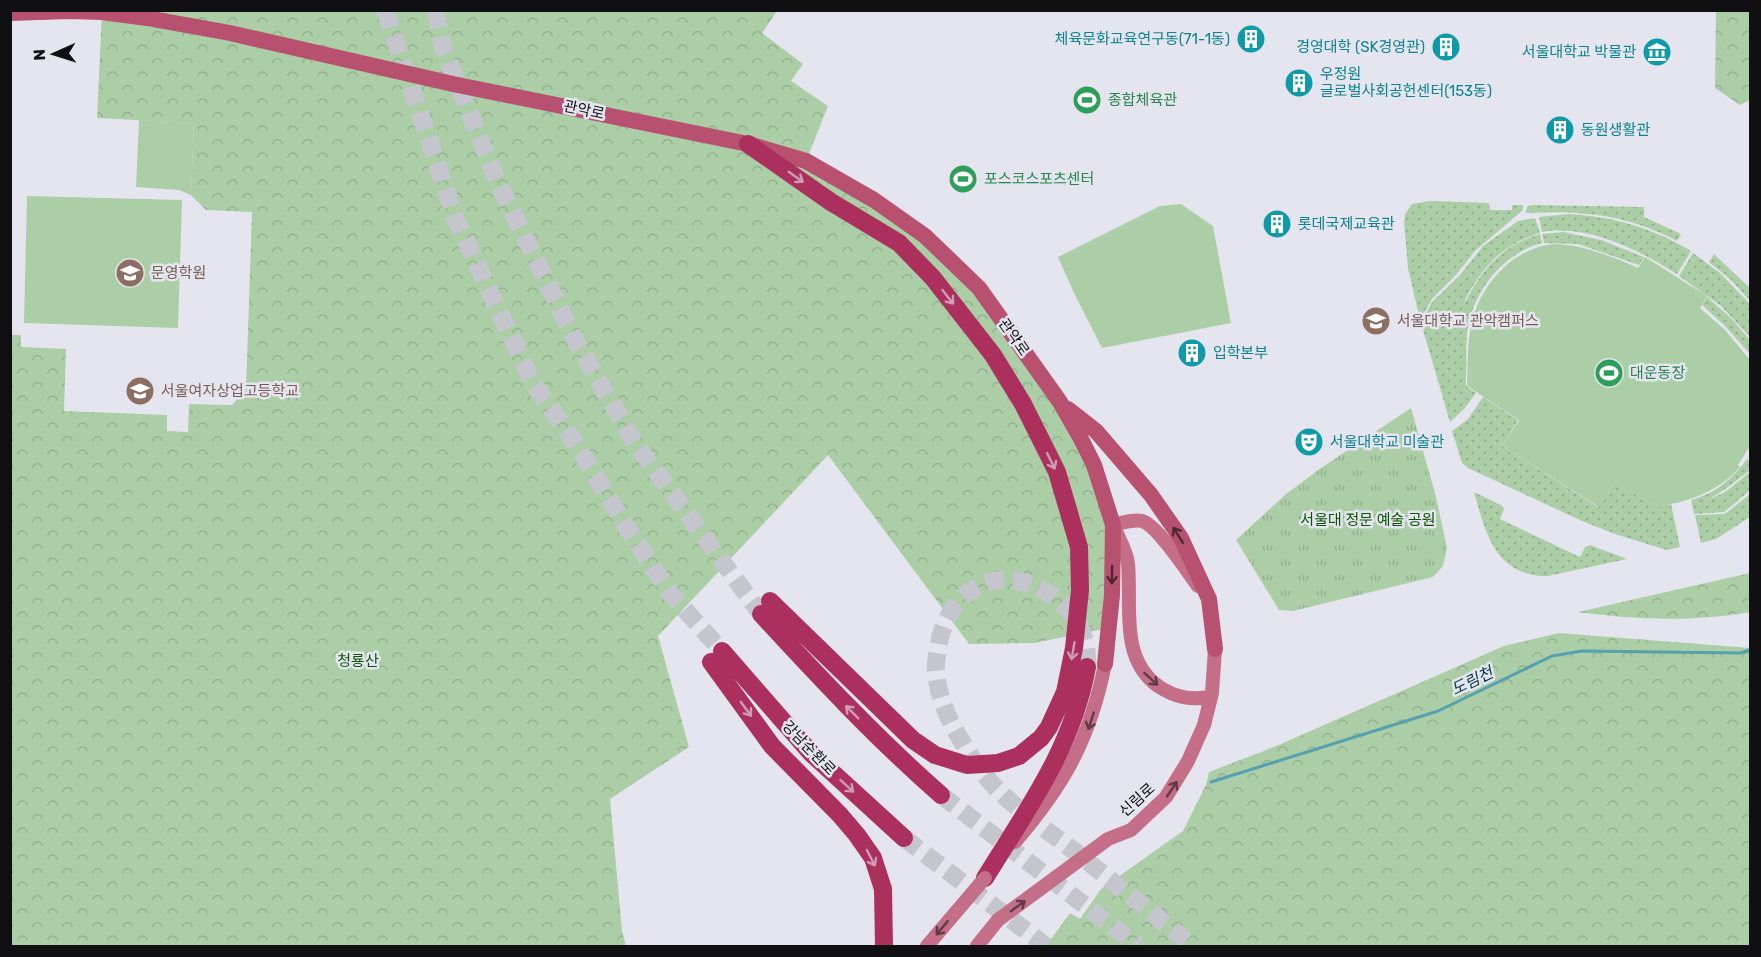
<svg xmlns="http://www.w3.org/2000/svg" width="1761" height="957" font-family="Rubik,'Noto Sans KR',sans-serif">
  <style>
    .grass { fill: url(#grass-dots) }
    .forest { fill: url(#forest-crowns) }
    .park { fill: url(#park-tufts) }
    .garden { fill: #accea7 }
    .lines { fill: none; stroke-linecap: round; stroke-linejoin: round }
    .stream { stroke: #55a1af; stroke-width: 3 }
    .highway-tunnel { stroke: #c5c5ce; stroke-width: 18; stroke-dasharray: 18 9; stroke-linecap: butt }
    .secondary { stroke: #c46f87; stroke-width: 14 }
    .primary { stroke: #b85070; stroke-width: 16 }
    .highway { stroke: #ac305d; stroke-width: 18 }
    .secondary-bridge { stroke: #c46f87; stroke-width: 14 }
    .oneway { stroke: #ce9db5 }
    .oneway2 { stroke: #4b2634 }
    .oneway3 { stroke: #613b47 }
    .labels { text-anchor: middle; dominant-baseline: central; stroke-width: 5; stroke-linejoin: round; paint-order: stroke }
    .culture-label { font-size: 15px; fill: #0d838f; stroke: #e5e5ef; text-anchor: start }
    .leisure-label { font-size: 15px; fill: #27864d; stroke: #e5e5ef; text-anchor: start }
    .street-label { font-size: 15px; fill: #101013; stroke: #e5e5ef }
    .education-label { font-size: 15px; fill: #785e54; stroke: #e5e5ef; text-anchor: start }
    .park-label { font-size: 15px; fill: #095700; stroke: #e5e5ef }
    .water-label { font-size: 16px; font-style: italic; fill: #023940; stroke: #e5e5ef }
  </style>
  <defs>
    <pattern id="grass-dots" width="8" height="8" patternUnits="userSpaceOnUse" patternTransform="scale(1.5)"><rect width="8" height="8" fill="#accea7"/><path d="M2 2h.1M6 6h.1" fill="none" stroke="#93b08f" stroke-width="1.8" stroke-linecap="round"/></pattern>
    <pattern id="forest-crowns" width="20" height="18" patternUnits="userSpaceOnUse" patternTransform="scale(1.5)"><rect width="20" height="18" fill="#accea7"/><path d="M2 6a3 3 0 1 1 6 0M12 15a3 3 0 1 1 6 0" fill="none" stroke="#93b08f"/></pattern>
    <pattern id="park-tufts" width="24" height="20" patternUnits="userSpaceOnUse" patternTransform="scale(1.5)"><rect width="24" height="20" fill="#accea7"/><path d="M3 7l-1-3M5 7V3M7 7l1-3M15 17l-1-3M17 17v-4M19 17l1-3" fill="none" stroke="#93b08f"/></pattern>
  </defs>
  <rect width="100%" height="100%" fill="#e5e5ef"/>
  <path class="grass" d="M1430 201 1489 203 1490 210H1512V205H1523V210L1475 251 1455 276 1432 299 1420 320 1408 268 1404 222 1405 214 1412 204Z
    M1532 205 1644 207V217L1681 234 1677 241C1627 214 1580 210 1525 213L1528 206Z
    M1568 214C1612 216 1653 228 1691 251L1677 274C1638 250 1589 224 1542 232L1539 217Z
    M1535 218 1540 233C1502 245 1483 266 1465 300L1466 301C1482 268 1505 244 1540 234L1542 243C1504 253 1475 289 1468 327 1465 344 1467 362 1466 379V386L1476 393 1464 409 1450 422 1421 323 1432 302 1460 275 1483 246 1518 221Z
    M1563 232 1601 240 1644 257 1639 265 1578 244 1544 243 1542 234Z
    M1693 253 1720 273 1750 304V337L1721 306 1679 276Z
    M1714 254 1750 288V301L1730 279 1709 262Z
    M1707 297 1731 318 1750 340V354L1725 326 1702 305Z
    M1483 397 1518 420 1502 446 1598 507 1615 481 1656 507 1671 504 1680 547 1667 550 1615 534 1582 521 1468 468 1462 463 1452 431 1468 419Z
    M1747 459 1750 461 1749 471 1724 490 1708 500 1725 492 1750 472V490L1747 493 1724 512 1694 514 1691 500C1715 494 1733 478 1747 459Z
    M1474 492 1501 505 1504 509 1500 519 1580 557 1585 547 1590 545 1627 559 1548 576C1495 576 1486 534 1474 492Z
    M1750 494V517L1716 539 1701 543 1695 515 1725 514Z"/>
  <path class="forest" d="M11 10 777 11 762 33 803 64 791 81 828 106 806 161 874 200 979 288 1060 402 1105 497 1109 628 1034 643 969 644 828 455 658 636 689 747 610 799 622 931 626 946H11V335H21V347L66 349 64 411 167 415V431L188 432 189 404 232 405 246 390 252 212 206 210 191 195 194 123 97 118 102 12Z
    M1716 11H1750V100L1740 105 1715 88Z
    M1750 573V612C1694 622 1635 620 1578 612Z
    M1559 633 1750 648V946H1046L1070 913 1080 919 1101 889 1183 831 1206 785 1209 772 1274 747 1504 646Z"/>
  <path class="park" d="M1411 408 1436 497 1447 548 1443 566 1433 577 1293 611 1279 610 1236 540 1286 494 1321 468Z"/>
  <path class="garden" d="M139 120 194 123 191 195 179 190 136 187Z
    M27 196 182 200 178 328 24 323Z
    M1181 204 1213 226 1231 323 1102 348 1074 293 1058 257 1160 206Z
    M1554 244C1584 245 1611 256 1638 268L1645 257 1707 296 1700 308 1725 330 1750 360V446L1738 465 1740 467C1718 492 1688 502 1656 507L1615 481 1599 507 1502 446 1519 420 1467 386C1468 366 1467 345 1471 326 1479 286 1512 248 1554 244Z"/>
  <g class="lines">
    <path class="stream" d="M1211 782 1438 711 1552 656 1582 651 1740 653 1750 650"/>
    <path class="highway-tunnel" d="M385 10 456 220 533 383 574 441 627 528 669 592 722 651
      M436 10 442 45 497 181 577 343 635 443 761 614
      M1087 667C1088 636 1079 616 1054 597 1002 559 946 588 938 649 937 657 935 665 936 672 938 697 949 722 963 743 973 761 987 780 1002 794 1023 814 1049 832 1073 850 1113 882 1153 914 1193 946
      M941 795 1138 946
      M904 838 1046 946"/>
    <path class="secondary" d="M1198 586C1187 571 1157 525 1142 521 1133 519 1122 523 1113 525 1118 537 1127 551 1128 564 1132 605 1119 658 1158 686 1176 698 1190 700 1211 697
      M1015 842C1064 785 1090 739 1105 664
      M977 946 998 920 1108 839 1131 830 1166 797 1188 761 1204 725 1212 693 1215 649"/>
    <path class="primary" d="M10 13 69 11 102 12 147 18 230 33 453 84 748 144 806 161 874 200 925 236 979 288 1060 402 1080 437 1094 465 1113 525 1112 595 1105 664
      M1068 409 1096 431 1151 495 1181 538 1209 599 1215 649"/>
    <path class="highway" d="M748 144 831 202 899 243 933 278 993 355 1023 404 1057 472 1079 547 1080 590 1074 648 1065 692 1049 727 1041 738 1019 756 998 763 967 765 935 755 913 740 770 601
      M761 614C819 677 877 739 941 795
      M722 651 811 753 904 838
      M711 662 772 746 840 815 857 835 873 858 883 889 884 946
      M985 878C1028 808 1072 749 1087 667"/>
    <path class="secondary-bridge" d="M927 946 985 878"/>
  </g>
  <defs><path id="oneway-shaft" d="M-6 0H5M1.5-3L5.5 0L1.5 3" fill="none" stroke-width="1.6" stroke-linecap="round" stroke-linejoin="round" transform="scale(1.5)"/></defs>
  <g class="oneway">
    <use href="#oneway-shaft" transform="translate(796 177) rotate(35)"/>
    <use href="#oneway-shaft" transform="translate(948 297) rotate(52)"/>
    <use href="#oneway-shaft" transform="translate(1051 461) rotate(64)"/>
    <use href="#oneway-shaft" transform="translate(1073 651) rotate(100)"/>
    <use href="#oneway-shaft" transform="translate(746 709) rotate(54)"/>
    <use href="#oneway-shaft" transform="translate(852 712) rotate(-135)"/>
    <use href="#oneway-shaft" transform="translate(847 786) rotate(42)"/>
    <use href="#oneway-shaft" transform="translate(871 858) rotate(63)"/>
  </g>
  <g class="oneway2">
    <use href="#oneway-shaft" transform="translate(1178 535) rotate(-122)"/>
    <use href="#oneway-shaft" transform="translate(1112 575) rotate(91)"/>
  </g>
  <g class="oneway3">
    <use href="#oneway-shaft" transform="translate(1151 679) rotate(42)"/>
    <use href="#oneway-shaft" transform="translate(1091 721) rotate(108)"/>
    <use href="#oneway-shaft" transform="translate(1172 789) rotate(-56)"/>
    <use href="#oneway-shaft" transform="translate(1018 906) rotate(-36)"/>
    <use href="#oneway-shaft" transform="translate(942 928) rotate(130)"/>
  </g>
  <defs>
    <g id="building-disc" transform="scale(1.5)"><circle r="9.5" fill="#0f9aa8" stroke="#e5e5ef"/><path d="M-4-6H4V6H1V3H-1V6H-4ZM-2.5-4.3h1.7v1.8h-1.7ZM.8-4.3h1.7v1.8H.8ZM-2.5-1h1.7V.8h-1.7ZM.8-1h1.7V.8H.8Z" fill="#fff"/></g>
    <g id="museum-disc" transform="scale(1.5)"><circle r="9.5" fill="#0f9aa8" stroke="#e5e5ef"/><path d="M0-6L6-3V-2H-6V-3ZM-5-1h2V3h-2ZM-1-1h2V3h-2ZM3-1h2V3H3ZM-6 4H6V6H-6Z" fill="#fff"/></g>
    <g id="stadium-disc" transform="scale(1.5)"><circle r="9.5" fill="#2e9e5b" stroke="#e5e5ef"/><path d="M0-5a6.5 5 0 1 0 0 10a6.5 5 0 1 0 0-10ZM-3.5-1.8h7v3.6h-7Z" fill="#fff"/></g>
    <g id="school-disc" transform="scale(1.5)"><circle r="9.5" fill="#8d6e63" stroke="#e5e5ef"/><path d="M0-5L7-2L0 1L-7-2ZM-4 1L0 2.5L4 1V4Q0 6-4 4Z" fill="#fff"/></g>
    <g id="university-disc" transform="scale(1.5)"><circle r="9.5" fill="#8d6e63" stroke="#e5e5ef"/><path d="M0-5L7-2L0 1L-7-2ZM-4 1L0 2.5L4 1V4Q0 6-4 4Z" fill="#fff"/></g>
    <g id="theatre-disc" transform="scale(1.5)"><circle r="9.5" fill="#0f9aa8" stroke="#e5e5ef"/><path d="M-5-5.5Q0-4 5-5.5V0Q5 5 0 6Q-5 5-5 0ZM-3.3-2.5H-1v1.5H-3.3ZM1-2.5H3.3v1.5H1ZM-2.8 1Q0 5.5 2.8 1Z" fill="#fff"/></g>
  </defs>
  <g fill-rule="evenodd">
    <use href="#building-disc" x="1251" y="39"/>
    <use href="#building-disc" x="1446" y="47"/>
    <use href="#museum-disc" x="1657" y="52"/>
    <use href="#building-disc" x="1299" y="83"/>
    <use href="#stadium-disc" x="1087" y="100"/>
    <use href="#building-disc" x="1560" y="130"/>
    <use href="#stadium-disc" x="963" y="179"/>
    <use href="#building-disc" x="1277" y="224"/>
    <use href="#school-disc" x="130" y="273"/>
    <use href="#university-disc" x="1376" y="321"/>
    <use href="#building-disc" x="1192" y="353"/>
    <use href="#stadium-disc" x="1609" y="373"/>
    <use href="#school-disc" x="140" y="391"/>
    <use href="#theatre-disc" x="1309" y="442"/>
  </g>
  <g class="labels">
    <g class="culture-label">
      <text x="1230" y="39" text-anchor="end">체육문화교육연구동(71-1동)</text>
      <text x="1425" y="47" text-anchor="end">경영대학 (SK경영관)</text>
      <text x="1636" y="52" text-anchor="end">서울대학교 박물관</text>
      <text x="1320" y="74">우정원<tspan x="1320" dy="17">글로벌사회공헌센터(153동)</tspan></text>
      <text x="1581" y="130">동원생활관</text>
      <text x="1298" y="224">롯데국제교육관</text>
      <text x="1213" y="353">입학본부</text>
      <text x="1330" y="442">서울대학교 미술관</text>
    </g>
    <g class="leisure-label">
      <text x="1108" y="100">종합체육관</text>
      <text x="984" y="179">포스코스포츠센터</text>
      <text x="1630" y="373">대운동장</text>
    </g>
    <g class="street-label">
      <text transform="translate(584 110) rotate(12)">관악로</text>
      <text transform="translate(1014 337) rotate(55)">관악로</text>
      <text transform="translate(809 748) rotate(46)">강남순환로</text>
      <text transform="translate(1137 800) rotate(-42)">신림로</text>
    </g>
    <g class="education-label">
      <text x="151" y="273">문영학원</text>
      <text x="1397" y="321">서울대학교 관악캠퍼스</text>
      <text x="161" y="391">서울여자상업고등학교</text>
    </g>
    <g class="park-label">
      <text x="1368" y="520">서울대 정문 예술 공원</text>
      <text x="358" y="661">청룡산</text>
    </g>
    <g class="water-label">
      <text transform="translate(1472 681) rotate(-26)">도림천</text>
    </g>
  </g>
  <rect width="1761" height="957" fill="none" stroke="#101013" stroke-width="24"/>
  <g transform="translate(54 54) rotate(267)" stroke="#e5e5ef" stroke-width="4.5" paint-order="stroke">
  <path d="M0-4.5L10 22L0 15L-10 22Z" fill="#101013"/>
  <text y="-9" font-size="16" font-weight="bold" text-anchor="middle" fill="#101013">N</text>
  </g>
</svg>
